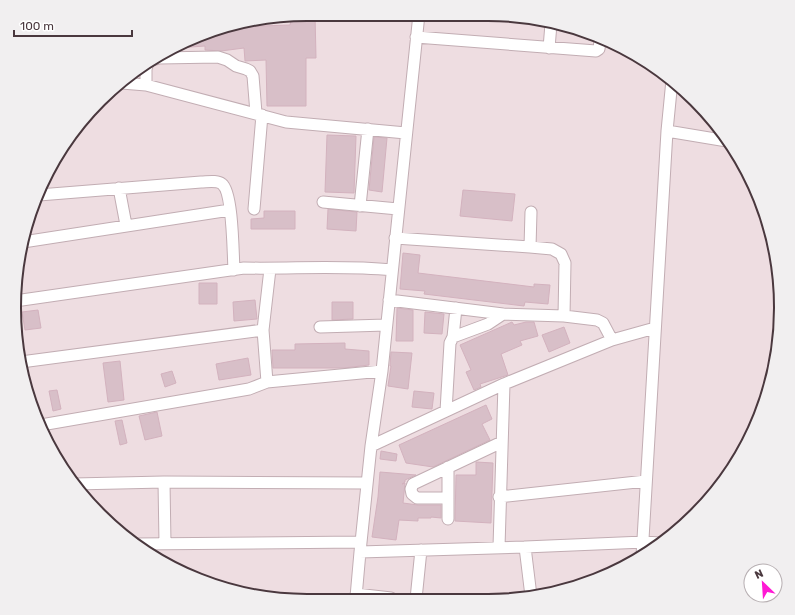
<svg xmlns="http://www.w3.org/2000/svg" width="795" height="615" font-family="Rubik,sans-serif">
  <style>
    .residential { fill: #eedde1 }
    .building { fill: #d8bfc8; stroke: #d3b2be }
    .lines { fill: none; stroke-linecap: round; stroke-linejoin: round }
    .minor-casing { stroke: #c2adb3; stroke-width: 13 }
    .minor { stroke: #fff; stroke-width: 11 }
    .rim { fill: none; stroke: #4a383e; stroke-width: 2 }
  </style>
  <rect width="100%" height="100%" fill="#f6ebed"/>
  <path class="residential" d="M308 14 506 15 582 30 666 75 708 114 742 161 765 213 778 269 780 326 771 383 751 437 720 486 681 528 634 562 582 585 507 600 250 595 195 579 144 551 87 501 53 454 24 384 14 308 24 232 53 161 100 100 161 53 231 24Z"/>
  <path class="building" d="M308 14H315L316 58H306V106H267L266 60 245 61 244 48 221 51 205 50V46L177 48 176 47 231 24H233V27L290 25 292 16Z
    M327 135 356 136 354 193 325 192Z
    M374 137 387 138 382 192 369 190Z
    M463 190 515 194 512 221 460 216Z
    M328 209 357 212 356 231 327 229Z
    M264 211H295V229H251V219L264 218Z
    M403 253 420 255 418 273 534 287V284L550 285 548 304 525 302 524 306 424 294 425 291 400 289Z
    M199 283H217V304H199Z
    M255 300 257 319 234 321 233 302Z
    M332 302H353V319L332 320Z
    M397 308 413 310V341H396Z
    M38 310 41 328 25 330 22 312Z
    M425 312 444 314 442 334 424 333Z
    M512 322 514 325 526 322H534L538 336 520 341 522 345 501 354 508 375 480 384 481 387 474 390 466 372 471 370 460 345Z
    M564 327 570 343 549 352 542 335Z
    M345 343V349L369 351V365L344 368H273L272 350H295V344Z
    M391 352 412 353 408 389 388 386 391 366H390Z
    M248 358 251 375 219 380 216 364Z
    M120 361 124 400 108 402 103 363Z
    M172 371 176 383 165 387 161 374Z
    M57 390 61 409 53 411 49 391Z
    M414 391 434 393 432 409 412 407Z
    M486 405 492 419 482 424 490 440 433 467 406 463 399 445Z
    M157 412 162 436 145 440 139 416Z
    M122 420 127 443 120 445 115 421Z
    M381 451 397 454 396 461 380 459Z
    M476 462 493 463 491 523 455 521 456 475H476Z
    M380 472 416 475 405 480V482L402 484 405 483 403 503 418 505H441V518L431 517V518H418V521L399 520 396 540 372 537 378 497Z"/>
  <g class="lines">
    <g class="minor-casing">
      <path id="minor" d="M416 37 596 51 599 49 600 40
        M549 48 551 24
        M152 60 159 58 218 57 227 60 236 66 246 69 250 71 253 76 256 113
        M122 83 146 85 286 122 406 133
        M146 85V69L148 63
        M667 131 727 141
        M119 188 126 225
        M39 195 201 182C207 182 217 180 222 184 233 192 233 255 234 270
        M323 202 398 209
        M360 206 368 129
        M254 209 262 115
        M395 238 530 247 531 212
        M23 242 230 210
        M530 247 552 249 561 254 565 263 564 316
        M389 300 503 314 564 316 597 320 603 323 612 340
        M15 301 244 268C293 269 342 265 392 270
        M320 327 386 325
        M453 337 456 308
        M21 362 263 330
        M267 382 263 330 270 269
        M446 411 450 343 453 337 488 324 503 314
        M41 425 249 389 267 382 382 371
        M371 446 504 384 612 340 655 328
        M164 482 165 543
        M74 484 164 482 367 483
        M499 497 646 481
        M448 498H417L412 494 411 489 413 484 502 442
        M448 519V467
        M135 544 361 542
        M499 547 504 384
        M525 547 531 596
        M360 552 525 547 644 542 660 543
        M642 556 667 131 672 80
        M356 594 391 598
        M356 597 360 552 371 446 382 371 419 14
        M416 599 421 550
        M479 600 519 598"/>
    </g>
    <use href="#minor" class="minor"/>
  </g>
  <path d="M0 0H795V615H0ZM307 21H488A286 286 0 0 1 774 307V308A286 286 0 0 1 488 594H307A286 286 0 0 1 21 308V307A286 286 0 0 1 307 21Z" fill="#f1eff0" fill-rule="evenodd"/>
  <path class="rim" d="M307 21H488A286 286 0 0 1 774 307V308A286 286 0 0 1 488 594H307A286 286 0 0 1 21 308V307A286 286 0 0 1 307 21Z"/>
  <g transform="translate(763 583) rotate(335)"><circle r="19" fill="#ffffff" stroke="#b7afb2"/>
  <path d="M0-3L7 15L0 10L-7 15Z" fill="#ff18d4"/>
  <text y="-6" font-size="11" font-weight="bold" text-anchor="middle" fill="#4a383e">N</text>
  </g>
  <path d="M14 30v6h118v-6" fill="none" stroke="#4a383e" stroke-width="2"/>
  <text x="20" y="30" font-size="12" fill="#4a383e" stroke="#ffffff" stroke-width="3" paint-order="stroke">100 m</text>
</svg>
